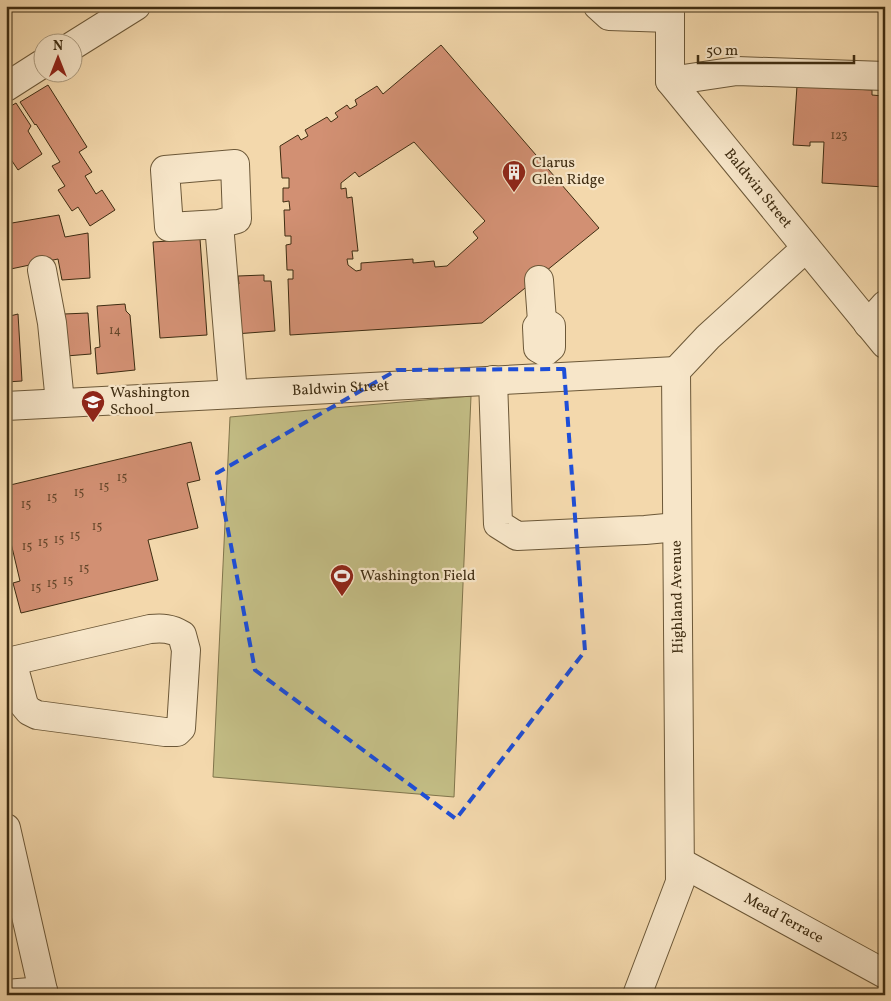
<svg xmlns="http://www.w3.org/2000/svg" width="891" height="1001" font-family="Vollkorn,serif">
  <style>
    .green { fill: #c2bc84; stroke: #80744b }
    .building { fill: #d29073; stroke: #3f2d12; fill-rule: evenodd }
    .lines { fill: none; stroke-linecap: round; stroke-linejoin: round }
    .minor-casing { stroke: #6c5838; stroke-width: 30 }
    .minor { stroke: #f7e6c9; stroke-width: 28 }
    .marked { fill: none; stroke: #1d4ed8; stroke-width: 4; stroke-dasharray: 10 6; stroke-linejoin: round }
    .labels { text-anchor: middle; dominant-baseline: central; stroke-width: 4.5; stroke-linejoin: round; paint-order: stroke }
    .number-label { font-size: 12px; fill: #64462a }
    .poi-label { font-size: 15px; fill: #3f2d12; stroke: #f7e6c9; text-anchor: start }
    .street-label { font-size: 15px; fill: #3f2d12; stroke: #f7e6c9 }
  </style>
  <rect width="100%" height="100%" fill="#f3d8ac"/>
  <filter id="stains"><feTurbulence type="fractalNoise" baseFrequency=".004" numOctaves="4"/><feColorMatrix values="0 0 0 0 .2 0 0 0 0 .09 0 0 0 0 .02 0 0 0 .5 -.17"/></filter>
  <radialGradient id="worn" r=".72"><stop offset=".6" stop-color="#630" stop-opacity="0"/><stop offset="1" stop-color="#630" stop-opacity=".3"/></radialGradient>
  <path class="green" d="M471 396 454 797 213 777 230 417Z"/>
  <path class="building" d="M441 45 599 228 482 323 290 335 288 279H293V270H287L286 245 291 244V236H285L284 210H290L289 201 283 202V188H289V178H282L280 146 298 135 301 140 308 136 305 130 327 117 331 122 338 117 335 113 347 105 350 109 357 105 355 100 377 86 383 94ZM414 142 485 221 473 232 478 238 447 266 435 267 434 261 413 263V259L361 263V270L356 271 348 265 347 259H353L352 251H358L352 197 347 198 346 188 341 189V183L355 172 359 177Z
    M48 85 87 147 79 152 92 172 85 176 96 194 102 190 115 210 90 226 78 207 72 211 58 190 65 186 52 166 60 162 36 124 35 125 20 102Z
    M797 86 872 90V95L883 96 881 130H885L884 187 822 183 824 142H810V146L793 145Z
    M16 103 31 126 28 131 42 154 18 170 6 152V109Z
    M59 215 65 237 88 233 90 278 62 280 58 259 6 270V224Z
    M200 239 207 335 160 338 153 242Z
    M264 275V281H271L275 331 235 334 232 284H239L238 276Z
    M125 304 126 311 130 315 135 370 97 374 95 348 100 347 97 306Z
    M88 313 91 354 66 356 64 314Z
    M18 314 22 381 6 382V317Z
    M191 442 200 480 187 483 198 528 148 540 158 580 21 613 13 583 20 581 6 522V486Z"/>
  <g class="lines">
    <g class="minor-casing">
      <g id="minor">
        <path d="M598 6 609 16 670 18"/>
        <path id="s1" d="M670 6V81L885 344"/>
        <path d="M72 46 136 6"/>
        <path d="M670 81 737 71 885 76"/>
        <path d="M6 87 42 64"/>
        <path d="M219 224 237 219 235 164 165 170 169 227 219 224 233 394"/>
        <path d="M42 270 52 323 60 402"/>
        <path d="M539 280 542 321"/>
        <path d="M542 321 551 326V347L545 352 538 348 537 327Z"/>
        <path d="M868 324 885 305"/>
        <path d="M493 380 498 524 517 536 645 530 677 527"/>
        <path id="s2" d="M6 406 676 371"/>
        <path d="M6 662 12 661 150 629C162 628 171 628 182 635L186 650 181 728 177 732H165L37 715 29 711 24 705 12 661"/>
        <path d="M6 828 44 995"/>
        <path id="s3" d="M680 862 885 974"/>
        <path d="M6 994 43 991"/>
        <path d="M637 995 680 882 676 371 708 337 806 248"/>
      </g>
    </g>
    <use href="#minor" class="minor"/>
  </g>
  <path class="marked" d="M564 369 585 651 456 819 255 670 217 473 397 370Z"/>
  <defs>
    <g id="building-pin" transform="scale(1.25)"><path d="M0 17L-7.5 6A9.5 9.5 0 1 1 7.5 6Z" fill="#8f2418" stroke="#f7e6c9"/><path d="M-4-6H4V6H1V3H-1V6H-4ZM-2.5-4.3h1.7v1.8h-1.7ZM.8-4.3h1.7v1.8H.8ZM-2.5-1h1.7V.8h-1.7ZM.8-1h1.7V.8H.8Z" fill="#fff"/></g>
    <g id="school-pin" transform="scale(1.25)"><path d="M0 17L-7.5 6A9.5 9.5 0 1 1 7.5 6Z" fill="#8f2418" stroke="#f7e6c9"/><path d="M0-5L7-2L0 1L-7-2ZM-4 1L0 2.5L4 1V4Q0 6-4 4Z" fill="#fff"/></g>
    <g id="stadium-pin" transform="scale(1.25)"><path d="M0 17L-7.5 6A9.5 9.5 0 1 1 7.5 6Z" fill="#8f2418" stroke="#f7e6c9"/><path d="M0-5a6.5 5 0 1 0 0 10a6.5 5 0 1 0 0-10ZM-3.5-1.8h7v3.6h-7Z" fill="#fff"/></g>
  </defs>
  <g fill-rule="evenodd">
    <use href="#building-pin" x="514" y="172"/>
    <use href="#school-pin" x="93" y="402"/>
    <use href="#stadium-pin" x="342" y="576"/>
  </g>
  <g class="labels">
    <g class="number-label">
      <text x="839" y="136">123</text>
      <text x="115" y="331">14</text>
      <text x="122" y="478">15</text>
      <text x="104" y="487">15</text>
      <text x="79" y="493">15</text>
      <text x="52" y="498">15</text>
      <text x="26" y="505">15</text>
      <text x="97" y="527">15</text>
      <text x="75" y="536">15</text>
      <text x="59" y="540">15</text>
      <text x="43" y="543">15</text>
      <text x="27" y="547">15</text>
      <text x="84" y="569">15</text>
      <text x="68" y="581">15</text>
      <text x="52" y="584">15</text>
      <text x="36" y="588">15</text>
    </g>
    <g class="poi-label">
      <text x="532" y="163">Clarus<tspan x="532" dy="17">Glen Ridge</tspan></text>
      <text x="110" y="393">Washington<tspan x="110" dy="17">School</tspan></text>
      <text x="360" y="576">Washington Field</text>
    </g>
    <g class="street-label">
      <text stroke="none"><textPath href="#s1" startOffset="214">Baldwin Street</textPath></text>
      <text stroke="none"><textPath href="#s2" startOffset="335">Baldwin Street</textPath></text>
      <text transform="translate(678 597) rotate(-91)">Highland Avenue</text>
      <text stroke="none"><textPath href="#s3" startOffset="118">Mead Terrace</textPath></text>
    </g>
  </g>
  <rect width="891" height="1001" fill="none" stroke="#f3d8ac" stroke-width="25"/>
  <rect x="8" y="8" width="876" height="986" fill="none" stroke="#3f2d12" stroke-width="2.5"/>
  <rect x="12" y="12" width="866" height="976" fill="none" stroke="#3f2d12"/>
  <g transform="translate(58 58)"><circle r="24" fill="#f7e6c9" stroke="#ad9c80"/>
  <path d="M0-4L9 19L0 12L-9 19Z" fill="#8f2418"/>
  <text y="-8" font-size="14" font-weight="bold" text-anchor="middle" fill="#3f2d12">N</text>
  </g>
  <path d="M698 55v8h156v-8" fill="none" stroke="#3f2d12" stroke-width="2.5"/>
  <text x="706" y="55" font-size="15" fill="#3f2d12" stroke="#f7e6c9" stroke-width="4" paint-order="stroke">50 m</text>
  <rect width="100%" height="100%" filter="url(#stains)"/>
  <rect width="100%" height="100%" fill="url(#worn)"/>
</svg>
